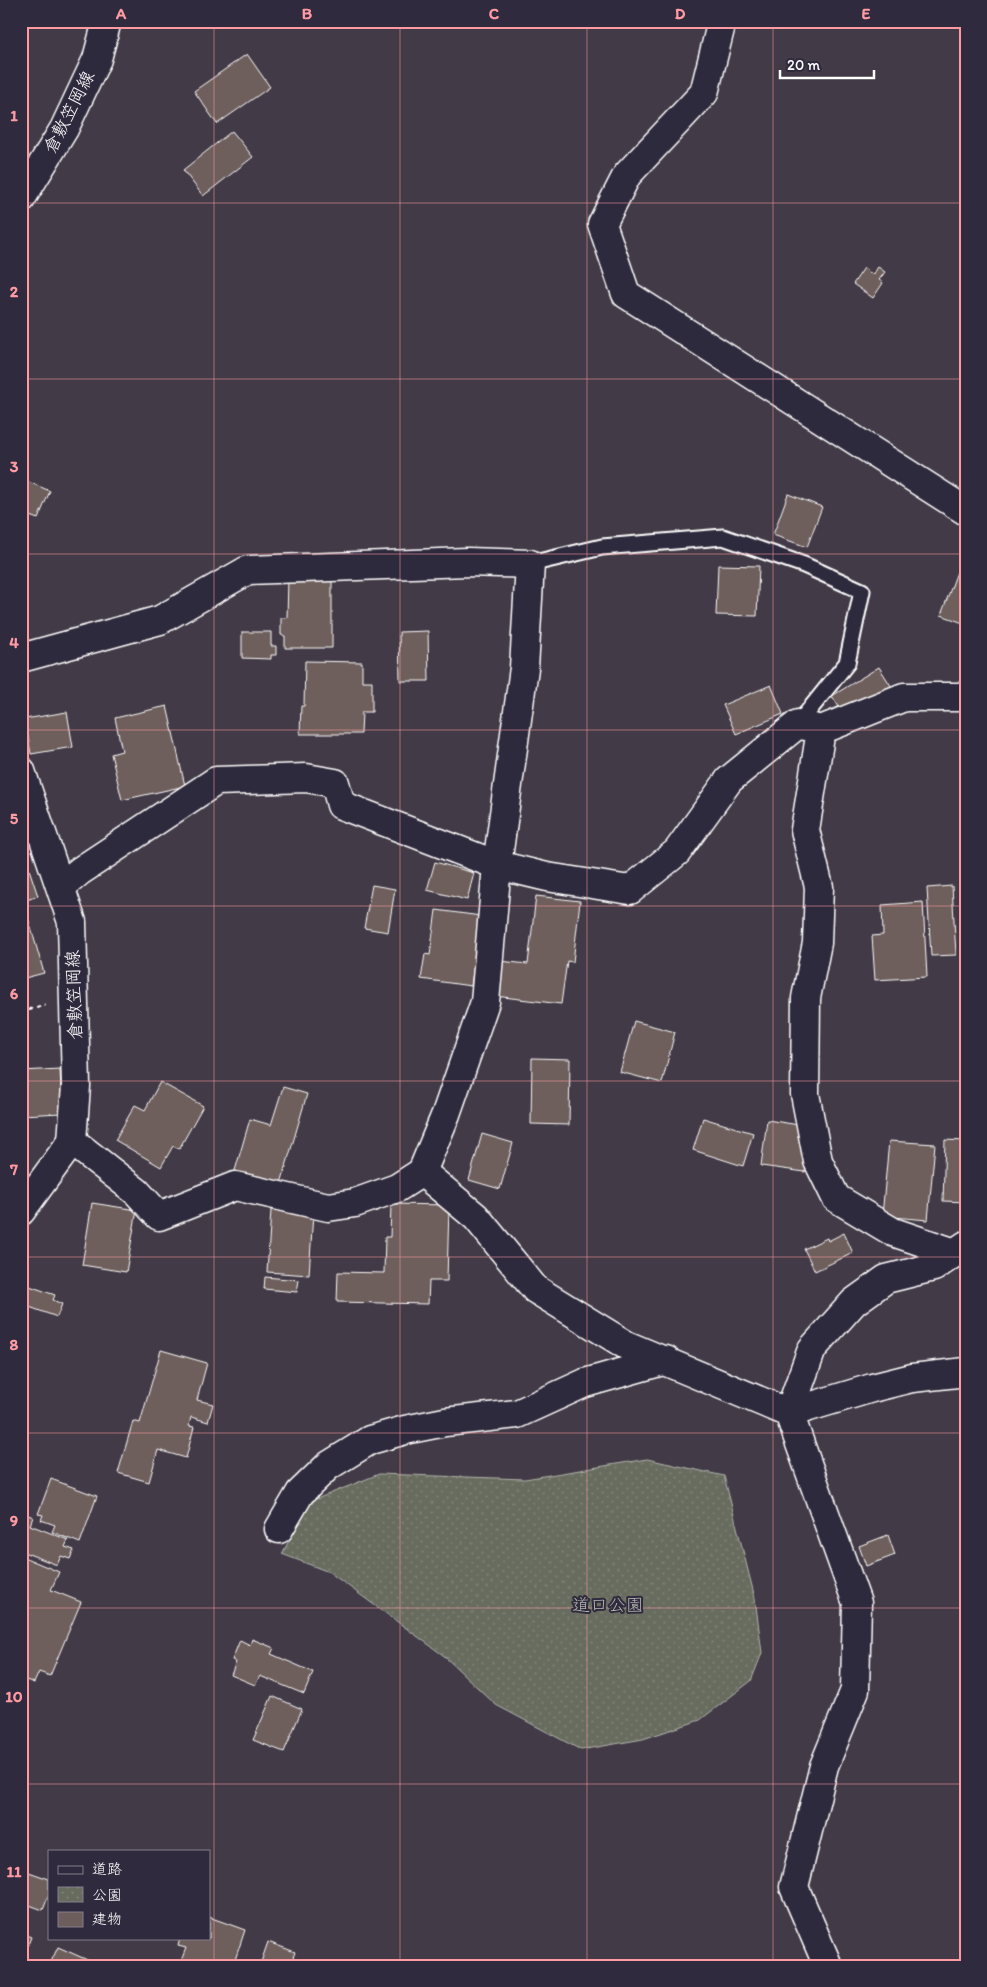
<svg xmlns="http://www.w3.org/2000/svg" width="987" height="1987" font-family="Itim,'Klee One',sans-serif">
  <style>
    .park { fill: url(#park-dots); stroke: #b3b6ae }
    .building { fill: #6e5e5b; stroke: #fff }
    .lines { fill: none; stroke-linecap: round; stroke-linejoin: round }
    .service-casing { stroke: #fff; stroke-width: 19 }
    .minor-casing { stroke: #fff; stroke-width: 31 }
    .primary-casing { stroke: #fff; stroke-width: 31 }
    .path { stroke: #fff; stroke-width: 3; stroke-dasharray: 4 4; stroke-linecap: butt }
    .service { stroke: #2f2a3d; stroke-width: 15 }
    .minor { stroke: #2f2a3d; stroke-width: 28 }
    .primary { stroke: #2f2a3d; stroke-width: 28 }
    .grid { fill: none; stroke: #ff9aa2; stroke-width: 1; stroke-opacity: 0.55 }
    .labels { text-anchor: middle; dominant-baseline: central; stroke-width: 4; stroke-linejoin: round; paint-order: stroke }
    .street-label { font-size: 18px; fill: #fff; stroke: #2f2a3d }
    .park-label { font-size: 18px; fill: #b3b6ae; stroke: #2f2a3d }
    .neatline { fill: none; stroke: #ff9aa2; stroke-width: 2 }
    .grid-label { font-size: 16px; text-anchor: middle; font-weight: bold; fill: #ff9aa2 }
  </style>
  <defs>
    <pattern id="park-dots" width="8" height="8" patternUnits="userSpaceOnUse" patternTransform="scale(1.25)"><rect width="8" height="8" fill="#676c5e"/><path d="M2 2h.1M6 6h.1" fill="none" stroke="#7e8276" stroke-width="1.8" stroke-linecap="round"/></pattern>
  </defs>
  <rect width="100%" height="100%" fill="#423a46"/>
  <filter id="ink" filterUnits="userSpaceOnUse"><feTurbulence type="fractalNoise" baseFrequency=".02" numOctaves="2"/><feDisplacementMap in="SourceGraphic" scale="10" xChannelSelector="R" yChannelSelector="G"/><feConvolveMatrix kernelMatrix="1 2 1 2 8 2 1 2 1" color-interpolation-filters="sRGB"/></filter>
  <g filter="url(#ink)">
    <path class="park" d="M647 1459 724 1476 755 1598 762 1653 751 1681 700 1720 643 1739 581 1750 496 1705 443 1655 329 1572 282 1554 309 1502 379 1474 525 1479Z"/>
    <path class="building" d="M247 54 270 87 217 124 194 91Z
      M232 131 253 157 203 196 183 170Z
      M878 267 885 272 879 280 883 283 873 298 853 284 864 268 873 275Z
      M21 475 25 477 24 480 50 491 38 519 21 513Z
      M788 494 822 507 807 547 773 535Z
      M718 565 759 566 757 616 716 615Z
      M957 572 966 575V624L941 615Z
      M288 578H332V648H285V636L281 635V618H287Z
      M428 631 429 681H400L399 632Z
      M242 632H271V646H276V655H271V659L242 658Z
      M305 661 362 662V681H372V712H362L361 734H300L301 706H304Z
      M879 667 893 689 846 718 832 696Z
      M771 685 783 714 736 734 723 705Z
      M167 706 185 786 122 800 111 754 122 751 115 718Z
      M67 712 73 747 31 754 25 719Z
      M26 860 38 896 21 902V862Z
      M435 862 474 873 467 900 427 890Z
      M372 885 395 889 388 932 364 928Z
      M952 886 956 955 931 956 927 888Z
      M536 896 580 901 573 962 567 961 561 1004 495 996 499 961 528 964Z
      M923 902 927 977 875 980 872 936 883 935 882 905Z
      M436 910 481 916 471 986 421 979 425 954 430 955Z
      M27 914 44 973 21 979V916Z
      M634 1021 675 1032 662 1083 620 1072Z
      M532 1058 570 1059 569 1125 531 1124Z
      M60 1069 62 1113 21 1115V1071Z
      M160 1082 203 1106 179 1149 173 1146 161 1167 115 1140 135 1105 145 1110Z
      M283 1087 307 1094 280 1187 234 1174 250 1119 271 1125Z
      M703 1118 753 1133 743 1166 693 1150Z
      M767 1120 812 1127 805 1172 761 1166Z
      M482 1134 513 1143 500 1189 469 1180Z
      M945 1140 966 1141V1202L943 1201Z
      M889 1141 935 1144 928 1220 882 1216Z
      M92 1203 137 1210 126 1272 82 1265Z
      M391 1204 449 1205 447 1281H429L428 1304 337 1302 338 1272 384 1273 385 1237H390Z
      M271 1210 313 1213 309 1275 267 1272Z
      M844 1233 853 1253 815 1271 804 1249 827 1238 828 1241Z
      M265 1277 299 1280 297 1292 264 1289Z
      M21 1283 55 1295 53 1300 62 1304 57 1317 21 1304Z
      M161 1350 207 1363 197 1400 213 1404 208 1422 191 1417 189 1426 194 1427 186 1458 158 1450 149 1482 118 1473 133 1421 140 1423Z
      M51 1479 97 1496 80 1543 52 1532 55 1525 41 1520 43 1515 38 1514Z
      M21 1512 33 1517 30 1525 68 1540 65 1547 74 1550 70 1559 61 1556 57 1565 21 1551Z
      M888 1535 895 1555 866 1566 859 1546Z
      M21 1556 59 1572 51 1590 81 1602 50 1676 39 1672 34 1683 21 1678Z
      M252 1639 274 1648 271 1654 313 1672 304 1694 260 1676 255 1685 231 1675 236 1662 232 1660 240 1640 250 1645Z
      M272 1696 302 1709 284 1752 253 1740Z
      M26 1871 49 1879V1894L43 1910 21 1902V1885Z
      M209 1917 245 1930 233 1966H179L186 1948 178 1946 180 1938H209Z
      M21 1933 31 1937 21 1963Z
      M268 1942 295 1952 290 1966H271L261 1962Z
      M58 1947 101 1966H49Z"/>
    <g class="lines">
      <g class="service-casing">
        <path id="service" d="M530 564 602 547 723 537 804 565 862 591 847 663 798 724"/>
      </g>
      <g class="minor-casing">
        <path id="minor" d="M722 21 704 93 627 175 602 224 626 294 966 511
          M21 658 160 620 248 570 467 562 530 564 524 668 497 865 485 1002 446 1114 422 1172 397 1188 355 1203 328 1207 235 1186 159 1216 137 1192 72 1141
          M821 730 805 830 819 887 817 943 806 998 805 1094 818 1161 836 1198 893 1232 955 1253
          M61 887 80 871 216 781 306 778 335 783 341 805 497 865 547 877 630 890 677 852 729 780 798 724 821 730 904 697H966
          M422 1172 476 1217 535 1289 626 1345 789 1413 872 1388 912 1378 966 1372
          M279 1529 300 1493 328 1466 370 1440 405 1430 445 1422 517 1414 585 1383 666 1360
          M828 1966 794 1887 824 1766 855 1690 857 1603 789 1413 812 1349 854 1302 886 1279 934 1267 966 1245"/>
      </g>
      <g class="primary-casing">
        <path id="primary" d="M21 199 64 129 97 59 107 21
          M21 771 72 922 76 1086 72 1141 21 1211"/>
      </g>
      <path class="path" d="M21 1012 45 1005"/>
      <use href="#service" class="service"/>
      <use href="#minor" class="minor"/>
      <use href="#primary" class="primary"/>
    </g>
  </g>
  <path class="grid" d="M214 21V1966M400 21V1966M587 21V1966M773 21V1966M21 203H966M21 379H966M21 554H966M21 730H966M21 906H966M21 1081H966M21 1257H966M21 1433H966M21 1608H966M21 1784H966"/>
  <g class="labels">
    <g class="street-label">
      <text transform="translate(69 112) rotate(-63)">倉敷笠岡線</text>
      <text transform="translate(74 995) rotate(-92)">倉敷笠岡線</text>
    </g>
    <g class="park-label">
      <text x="608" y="1605">道口公園</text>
    </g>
  </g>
  <rect width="987" height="1987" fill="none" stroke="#2f2a3d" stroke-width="55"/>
  <rect x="48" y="1850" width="162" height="90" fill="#2f2a3d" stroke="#827f8b"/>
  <rect x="58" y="1866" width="25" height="8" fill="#2f2a3d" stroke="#827f8b"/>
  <text x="92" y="1874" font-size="15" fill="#ffffff">道路</text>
  <rect x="58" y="1887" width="25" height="15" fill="url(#park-dots)" stroke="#827f8b"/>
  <text x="92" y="1900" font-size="15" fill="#ffffff">公園</text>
  <rect x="58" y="1912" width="25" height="15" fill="#6e5e5b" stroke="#827f8b"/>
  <text x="92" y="1924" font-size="15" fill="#ffffff">建物</text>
  <path d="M780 70v8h94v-8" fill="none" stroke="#ffffff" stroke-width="2.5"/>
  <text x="787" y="70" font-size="15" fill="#ffffff" stroke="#2f2a3d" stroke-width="4" paint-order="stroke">20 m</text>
  <rect x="28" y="28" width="932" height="1932" class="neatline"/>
  <g class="grid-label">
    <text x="121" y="19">A</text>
    <text x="307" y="19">B</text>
    <text x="494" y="19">C</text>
    <text x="680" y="19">D</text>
    <text x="866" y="19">E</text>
    <text x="14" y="121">1</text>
    <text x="14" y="297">2</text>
    <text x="14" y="472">3</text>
    <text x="14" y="648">4</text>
    <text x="14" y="824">5</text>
    <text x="14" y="999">6</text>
    <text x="14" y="1175">7</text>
    <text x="14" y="1350">8</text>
    <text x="14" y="1526">9</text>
    <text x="14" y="1702">10</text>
    <text x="14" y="1877">11</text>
  </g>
</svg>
